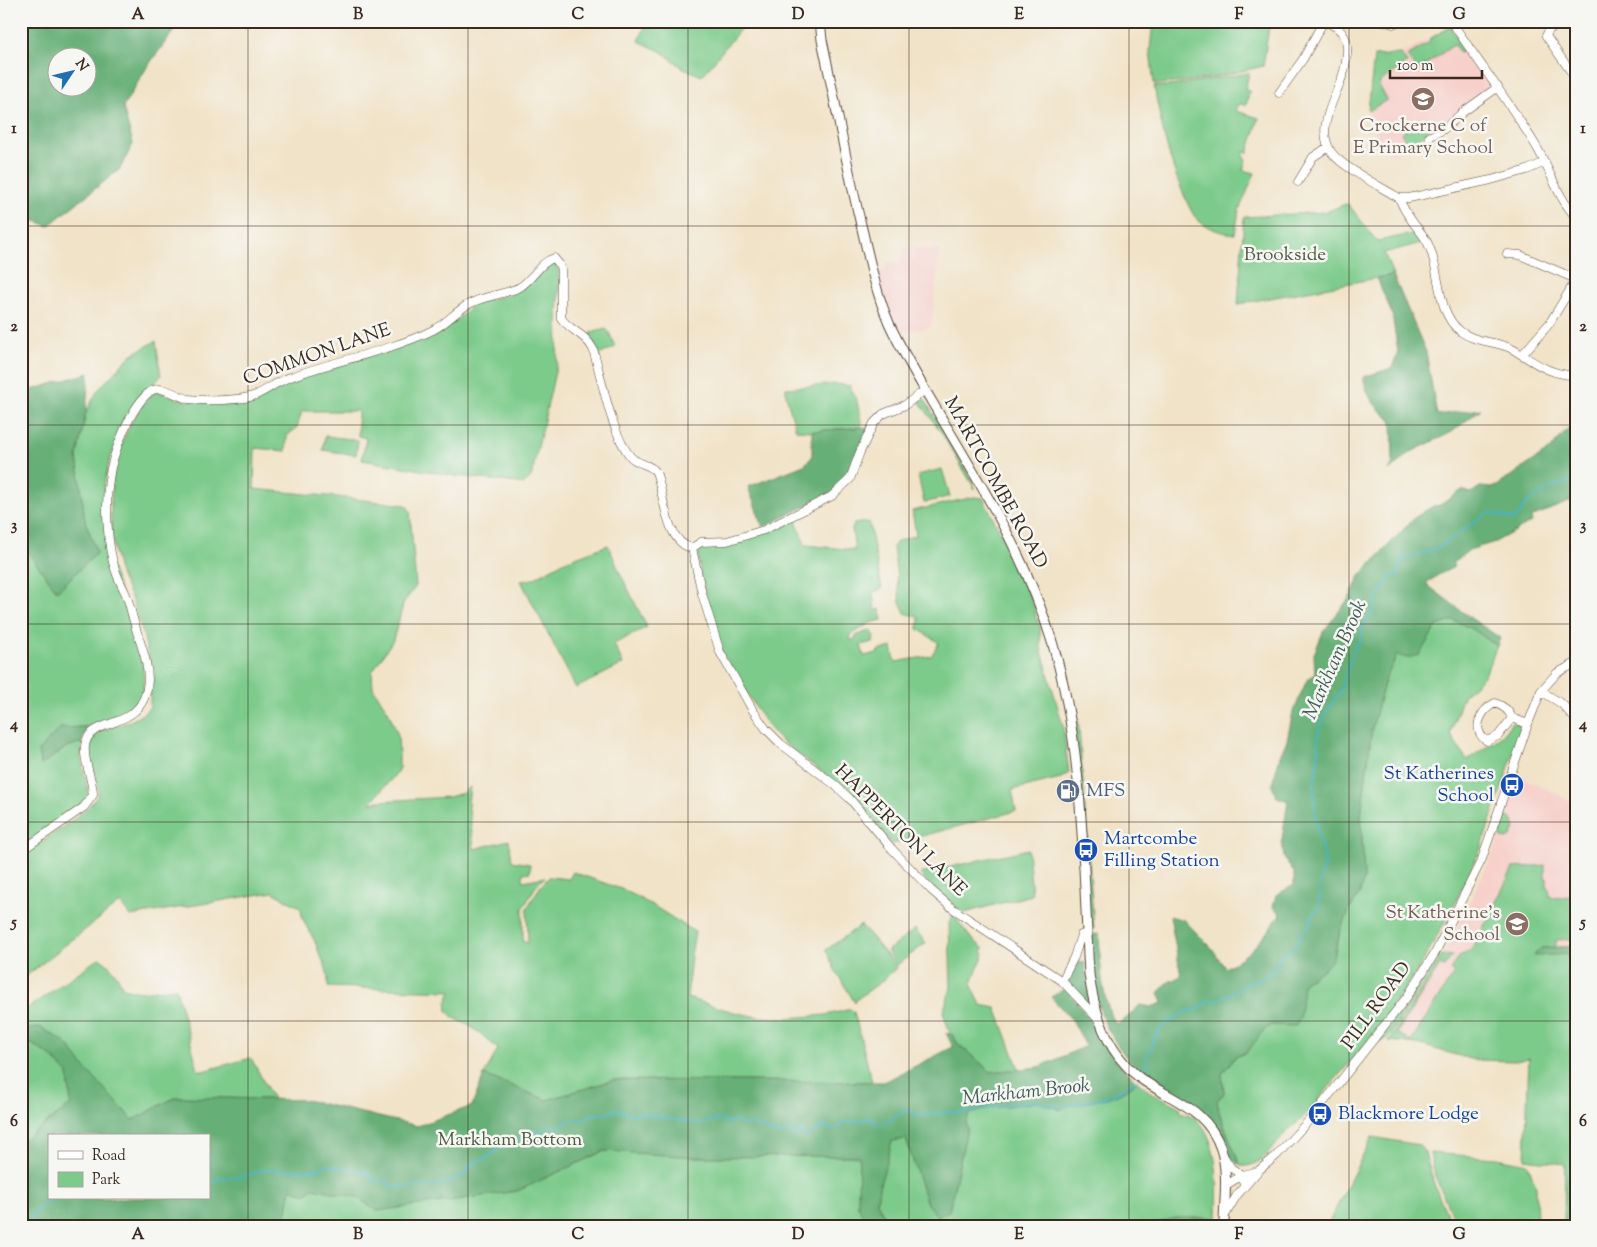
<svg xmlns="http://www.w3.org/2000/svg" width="1597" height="1247" font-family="'Sorts Mill Goudy',serif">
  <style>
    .built { fill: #f7d0cb }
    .green { fill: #7dcb8b; stroke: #5c7a54 }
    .forest { fill: #66af77; stroke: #506c4a; fill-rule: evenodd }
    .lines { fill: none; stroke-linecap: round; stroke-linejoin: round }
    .stream { stroke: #47b5c0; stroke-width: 2 }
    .minor-casing { stroke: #564638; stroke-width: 9 }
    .major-casing { stroke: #564638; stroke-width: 11 }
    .minor { stroke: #fff; stroke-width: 8 }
    .major { stroke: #fff; stroke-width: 9 }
    .grid { fill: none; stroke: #3b2a1e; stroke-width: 1; stroke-opacity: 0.55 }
    .labels { text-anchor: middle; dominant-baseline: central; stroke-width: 5; stroke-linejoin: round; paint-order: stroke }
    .education-label { font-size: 19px; fill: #785e54; stroke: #f6f6f2 }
    .park-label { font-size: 19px; fill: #4f5a3f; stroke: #f6f6f2 }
    .street-label { font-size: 19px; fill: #3b2a1e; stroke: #f6f6f2 }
    .transit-label { font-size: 19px; fill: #164399; stroke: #f6f6f2; text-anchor: start }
    .service-label { font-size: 19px; fill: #4e5e75; stroke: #f6f6f2; text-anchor: start }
    .water-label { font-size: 20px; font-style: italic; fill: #3f5b57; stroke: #f6f6f2 }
    .neatline { fill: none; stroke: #3b2a1e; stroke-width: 2 }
    .grid-label { font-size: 16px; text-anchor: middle; font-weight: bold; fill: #3b2a1e }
  </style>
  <rect width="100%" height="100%" fill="#f6f6f2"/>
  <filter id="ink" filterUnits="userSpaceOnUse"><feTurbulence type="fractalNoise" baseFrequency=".02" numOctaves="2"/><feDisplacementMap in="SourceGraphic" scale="10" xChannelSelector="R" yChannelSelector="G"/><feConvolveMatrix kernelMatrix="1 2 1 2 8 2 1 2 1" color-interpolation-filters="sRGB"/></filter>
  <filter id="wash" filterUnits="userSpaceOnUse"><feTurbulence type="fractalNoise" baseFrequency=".0096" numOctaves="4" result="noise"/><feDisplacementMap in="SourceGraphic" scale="20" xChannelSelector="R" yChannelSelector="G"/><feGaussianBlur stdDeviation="1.12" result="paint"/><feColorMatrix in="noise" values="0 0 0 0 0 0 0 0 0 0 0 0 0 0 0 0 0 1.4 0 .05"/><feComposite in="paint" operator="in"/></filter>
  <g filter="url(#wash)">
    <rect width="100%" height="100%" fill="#f1e3c8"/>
    <path class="built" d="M1450 27 1493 88 1444 123 1394 156 1380 145 1368 111 1374 56 1399 55Z
      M905 247 940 250 931 327 899 333 880 285 877 270 885 272 886 263 900 262Z
      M1518 776 1576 803V946L1544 947 1474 1060 1417 1044 1389 1041 1450 943 1495 849Z"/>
    <path class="green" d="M647 21H747L702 76 683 68 662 52 639 41Z
      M866 21H917L918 27 867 28Z
      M1153 21H1270L1263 66C1227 75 1190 83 1154 84L1150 50Z
      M1450 27 1466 49 1460 53 1455 45 1452 46 1421 68 1416 69 1407 56 1430 42 1429 39Z
      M1401 54 1407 63 1381 81 1379 85 1387 100 1368 111 1374 56Z
      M1249 73 1245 90 1250 91 1246 105 1239 104 1236 111 1259 118 1248 153 1244 152 1243 157 1246 159 1243 170 1255 173 1239 210 1235 234C1223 233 1210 230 1199 221 1192 215 1188 204 1184 195 1168 160 1161 124 1154 86H1170Z
      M1421 118 1430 130 1409 145 1401 133Z
      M1346 204 1349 205 1375 239 1378 241 1416 233 1421 243 1384 253 1393 275 1238 304 1244 217 1325 212Z
      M552 262 555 263 558 268 559 290 557 363 531 478 523 485 518 483 456 476 362 460 366 438 358 436V411H302L297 427 287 436 286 451 255 448 254 489 337 497 406 505 410 511 416 586 404 602 393 640 372 672 373 688 388 711 398 735 399 754V768L395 775 370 803 379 801 449 797 463 793 470 787 468 802 474 849 509 840 512 861 530 864V872L523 873V881L545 877 536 886 523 908V942L528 943 527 908 540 887 549 877 569 879 573 872 624 890 652 905 695 932 691 955 687 998 734 1012 758 1017 788 1018 826 1015 851 1009 854 1012 872 1082 614 1080 547 1100 484 1075 498 1049C490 1042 482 1035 473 1028 465 1022 452 1020 447 1010 445 1003 449 997 451 991L328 987C328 970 326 967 319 953 317 948 316 942 313 938 308 928 301 920 301 908L273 892 130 916 121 904H118L21 980V855C36 845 95 809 98 793 100 777 83 756 91 740 99 727 119 727 132 720 139 717 144 713 150 707 150 687 152 668 147 650 143 632 137 612 130 595 126 586 120 577 118 567 106 522 108 463 132 422 138 411 146 396 158 391L186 401 253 399 293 378 333 368 443 328 456 321 470 307 483 300 510 295Z
      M606 329 609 332 615 347 597 356 591 339V333Z
      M156 341 161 376 133 408 110 459 104 485 105 531 109 562 125 604 143 668 144 681 143 692 135 707 121 716 87 727H78L38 751 41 765 67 747 82 742 81 758 89 795 75 810 23 847 21 845V543L57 591 97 553 85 521 77 456 86 412 98 390 131 355Z
      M837 384 850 386 857 401 862 427 812 431 796 430 786 395V388Z
      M922 398 925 400 974 483 975 489 941 432 919 401Z
      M325 436 358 440 356 455 323 450Z
      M942 469 950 496 924 503 918 475Z
      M974 497 983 498 1023 577 1036 612 1035 615 1040 627 1041 648 1063 726 1069 773 1061 778 1012 790 1016 811 892 844 866 810 843 788 782 742 768 727 722 652 701 577 698 555 701 548 705 545 741 542 795 518 805 545 855 550 852 529 854 524 869 522 882 589 873 592 875 610 880 609 882 620 870 623 851 635 850 640H854L856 636 870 630 874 634 873 642 861 645 864 656 878 653V651L892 647 895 662 931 656 938 645V642L918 629 919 617 905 613 900 602 893 546 898 541 916 535 912 511Z
      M608 545 620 573 647 627 614 644 623 664 576 688 521 581 533 579 565 561Z
      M1454 620 1474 630 1497 646 1485 675 1463 696 1450 734 1467 760 1501 737 1512 722 1521 725 1522 728 1481 848 1450 913 1419 968 1372 1036 1301 1120C1296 1124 1290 1128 1286 1133 1272 1147 1262 1168 1240 1166L1218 1109 1217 1101 1224 1093 1222 1074 1234 1058 1248 1051 1264 1030 1271 1025 1300 1018 1303 983 1312 977 1335 952 1341 929 1350 909 1360 893 1364 879 1361 816 1372 728 1385 680 1397 655 1437 626Z
      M1075 719H1078L1079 730 1094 929H1089L1074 720Z
      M1505 816 1512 819 1515 828 1511 837 1507 839 1502 838 1499 834Z
      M1028 849 1032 895 964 913 939 894 920 874Z
      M1545 865V878H1547V889H1549L1550 897 1576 896V939L1556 940V947L1541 948 1534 955 1576 954V1226H1564L1565 1164 1525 1159 1529 1058 1516 1061 1474 1060 1417 1044 1389 1041 1442 955 1452 956 1444 967 1440 965 1397 1033 1411 1041 1454 973 1451 971 1459 957 1470 951 1474 946 1513 868Z
      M953 915 971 938 983 948 982 951 984 954 971 984 981 1005 996 1008 1019 1069 991 1072 958 1044 953 1035 950 1034 943 1012 951 988 949 923Z
      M861 925 897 967 885 979 857 999 855 1003 835 970 826 950Z
      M915 929 926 943 897 965 887 951Z
      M1439 955 1391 1034 1386 1039 1378 1042 1434 958Z
      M99 958C112 966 117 974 123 988L140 992 176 988 198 1070 203 1071 251 1058 273 1099 176 1097 133 1120 85 1068 66 1043 40 1027 21 1031V1013Z
      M21 1037 52 1057 68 1074 71 1105 21 1142Z
      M1136 1081 1150 1092 1181 1108 1180 1112C1221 1118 1218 1188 1217 1218H1177L1145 1226H889L877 1202 879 1188 892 1141 906 1139 927 1204 949 1211 967 1129 966 1122 969 1114 992 1108 1037 1102 1062 1109V1108L1132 1086Z
      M1372 1137 1419 1145 1425 1153 1434 1184 1450 1222 1447 1224 1448 1226H1327Z
      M604 1151 697 1157 859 1156 858 1205 867 1226H284L291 1188H313L357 1197 377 1211 517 1191Z
      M1430 1153 1496 1158 1528 1164 1536 1187 1537 1226H1478L1477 1219 1461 1222 1459 1219 1454 1220 1435 1176Z"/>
    <path class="forest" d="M21 21H181L147 67 123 107 133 144 120 169 48 226 21 215ZM58 58H88V88H58Z
      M1393 275 1426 352 1437 415 1481 409 1452 432 1409 453 1389 471 1393 464 1392 421C1374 406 1368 399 1363 377L1392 368 1398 352 1392 314 1377 278Z
      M89 373 86 412 77 456 85 521 97 553 57 591 21 543V393Z
      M1576 422V499L1531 517 1532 522 1495 542 1469 550 1454 562V567L1438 575 1426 584 1472 619 1500 638 1497 646 1474 630 1453 620 1437 626 1419 655 1407 658 1397 655 1385 680 1372 728 1361 816 1364 879 1360 893 1350 909 1341 929 1332 960 1324 969 1303 983 1300 1018 1296 1026 1271 1025 1264 1030 1248 1051 1234 1058 1222 1074 1224 1093 1217 1101C1219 1116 1226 1133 1232 1146 1235 1153 1238 1158 1239 1165L1231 1159 1215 1126 1200 1109 1139 1070 1126 1057 1116 1043 1106 1026 1093 989 1089 935 1099 934C1101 965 1100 997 1116 1024 1126 1021 1132 1012 1140 1005L1151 1007 1163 1003 1159 992 1167 983 1181 976 1170 916 1184 920 1212 948 1225 968C1250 955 1265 937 1280 914L1273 906 1276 895 1294 885V872L1284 858 1282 840 1288 801 1277 797 1272 785 1280 756 1287 740 1293 712 1307 680 1315 674 1314 654 1323 632 1350 597 1360 576 1414 518 1433 506 1440 505 1462 490 1471 493 1480 487 1492 488 1497 486 1549 450 1573 424Z
      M870 427 848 478 831 494 763 527 748 487 804 465 812 457V431Z
      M87 727 82 742 67 747 41 765 38 751 60 728Z
      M1576 946V954L1534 956 1541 948Z
      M1076 961 1084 962 1092 1010 1067 983Z
      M1066 988 1095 1026 1113 1057 1136 1081C1122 1099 1083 1103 1062 1107V1109L1058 1110V1108L1037 1102 992 1108 969 1114 966 1122 967 1129 949 1211 938 1217 927 1204 906 1139 892 1141 879 1188 877 1202 889 1226H867L858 1205 859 1156 697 1157 604 1151 517 1191 377 1211 357 1197 313 1188 305 1194 291 1188 284 1226H21V1142L71 1105 68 1074 52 1057 21 1037V1031L40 1027 66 1043 85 1068 133 1120 176 1097 306 1100 418 1126 472 1106 484 1075 547 1100 614 1080 884 1082 953 1047 946 1033 952 1035 958 1044 991 1072 1039 1067 1086 1046 1073 1021 1051 997ZM49 1136H209V1198H49Z
      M1177 1218H1217V1226H1145Z"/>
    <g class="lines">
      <path class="stream" d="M1141 1074 1147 1066 1146 1055 1152 1047 1154 1038 1167 1022 1176 1018 1185 1012 1198 1009 1209 1000 1217 1001 1225 995 1233 993 1250 982 1271 974 1281 957 1294 948 1301 934 1310 926 1313 913 1319 909 1320 884 1325 861 1317 827 1314 789 1318 756V733L1327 711 1341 690 1354 650 1362 637V631L1366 622 1372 614 1376 601 1389 578 1392 576 1398 575 1400 563 1405 558 1437 549 1487 513H1492L1514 520 1522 511 1524 505 1550 488 1567 483 1576 475
        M209 1181 215 1182 219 1178 242 1177 263 1170H314L328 1165 338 1168 366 1172 374 1181H388L389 1186 391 1187 438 1186 465 1175 467 1173 468 1167 494 1153 498 1147H506C511 1139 520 1137 529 1138L534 1131 543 1132 546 1125 559 1127 568 1121 584 1119 591 1114H606L617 1109 632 1115 640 1113C660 1117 680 1121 700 1123 711 1124 719 1115 730 1123L734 1120 741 1124 754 1125 781 1136 789 1131 795 1137 797 1136 801 1129 803 1135 807 1137 812 1135 823 1125C836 1132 833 1132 844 1122L863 1121 870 1118 873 1119 876 1125 880 1126 903 1112 913 1110 917 1116 931 1115 945 1112H971L1000 1106 1035 1101 1061 1107 1103 1098 1124 1089 1137 1080
        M26 1226 39 1208 55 1198"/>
    </g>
  </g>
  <g filter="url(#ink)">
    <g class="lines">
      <g class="minor-casing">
        <path id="minor" d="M1383 21 1393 24 1399 21
          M1451 21C1479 63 1510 103 1536 146 1550 169 1557 197 1576 217
          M1563 21 1549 30 1546 36 1576 79
          M1326 22C1334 26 1340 28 1344 36 1348 41 1347 48 1347 54 1346 62 1345 70 1342 77 1334 101 1315 129 1332 153 1342 167 1383 188 1399 198H1409L1491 180 1527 170 1545 162
          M1279 93 1303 59 1321 26 1326 22
          M1429 137 1444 129 1463 112 1498 87
          M1298 182 1313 157 1328 147
          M1399 198C1402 205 1405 212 1410 218 1416 228 1425 235 1429 246 1441 273 1436 312 1460 331 1477 344 1497 340 1514 350 1534 362 1551 376 1576 375
          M1507 254 1520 255 1576 279
          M1522 355 1549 324 1576 280
          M692 548 702 594 720 652 752 709 766 729 781 744 835 785 850 799 892 849 931 890 952 908 1062 981 1098 1019
          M692 548 701 542 727 541 764 530 832 496 850 479 860 452 874 423 883 414 905 405 925 390
          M1541 691 1562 704 1576 720
          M1512 718C1509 710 1504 706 1495 703 1481 710 1470 730 1487 741L1498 736 1512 718 1528 724
          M21 851 84 807 93 795C93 779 83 762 85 746 89 714 145 734 148 680 148 662 142 648 137 632 133 620 131 609 127 597 124 589 119 581 116 572 107 547 105 505 109 479 112 455 131 405 151 391 161 384 178 397 189 399 206 401 241 401 256 395 267 390 277 382 288 378 336 360 388 352 433 330 447 323 456 311 469 304 485 295 504 295 520 287 533 279 540 262 554 258L559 264 561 269V318C570 331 586 334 593 349 602 379 611 433 630 456 637 465 650 463 656 472 664 492 665 543 692 548
          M1062 981 1074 957 1081 935 1087 933
          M1224 1157 1231 1168 1242 1175 1244 1186
          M1225 1186 1242 1175 1258 1171
          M1224 1217 1237 1195 1258 1171 1276 1156 1312 1117 1407 997 1435 953 1482 859 1528 724 1541 691 1557 673 1576 663"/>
      </g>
      <g class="major-casing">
        <path id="major" d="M820 21 822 40C836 104 847 169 863 233 870 264 877 295 889 323 904 356 924 388 942 419 986 493 1028 561 1053 645 1084 748 1083 867 1089 974 1094 1014 1107 1053 1140 1078 1171 1101 1207 1107 1221 1149 1229 1173 1224 1201 1224 1226"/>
      </g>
      <use href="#minor" class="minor"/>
      <use href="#major" class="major"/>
    </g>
  </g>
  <path class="grid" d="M248 21V1226M468 21V1226M688 21V1226M909 21V1226M1129 21V1226M1349 21V1226M21 226H1576M21 425H1576M21 624H1576M21 822H1576M21 1021H1576"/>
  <defs>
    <g id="school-disc" transform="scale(1.25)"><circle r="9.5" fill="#8d6e63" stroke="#f6f6f2"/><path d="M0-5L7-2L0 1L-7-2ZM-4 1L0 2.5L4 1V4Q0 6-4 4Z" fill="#fff"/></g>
    <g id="bus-disc" transform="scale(1.25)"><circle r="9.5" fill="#1a4fb4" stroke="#f6f6f2"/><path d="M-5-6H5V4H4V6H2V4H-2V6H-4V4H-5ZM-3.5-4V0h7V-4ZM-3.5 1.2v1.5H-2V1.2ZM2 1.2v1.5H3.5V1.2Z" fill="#fff"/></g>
    <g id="fuel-disc" transform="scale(1.25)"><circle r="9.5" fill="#5c6f8a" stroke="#f6f6f2"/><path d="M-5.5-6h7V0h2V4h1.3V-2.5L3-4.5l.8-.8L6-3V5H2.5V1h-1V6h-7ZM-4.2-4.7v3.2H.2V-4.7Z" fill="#fff"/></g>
  </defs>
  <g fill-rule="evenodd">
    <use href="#school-disc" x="1423" y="99"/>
    <use href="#bus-disc" x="1512" y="785"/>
    <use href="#fuel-disc" x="1068" y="791"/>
    <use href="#bus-disc" x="1086" y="850"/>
    <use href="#school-disc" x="1517" y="924"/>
    <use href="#bus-disc" x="1320" y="1114"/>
  </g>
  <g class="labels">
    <g class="education-label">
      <text x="1423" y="126">Crockerne C of<tspan x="1423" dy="22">E Primary School</tspan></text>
      <text x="1500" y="913" text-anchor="end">St Katherine's<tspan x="1500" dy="22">School</tspan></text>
    </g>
    <g class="park-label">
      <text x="1285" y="255">Brookside</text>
      <text x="510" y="1140">Markham Bottom</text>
    </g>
    <g class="street-label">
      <text transform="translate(317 355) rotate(-19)">COMMON LANE</text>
      <text transform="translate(995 483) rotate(61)">MARTCOMBE ROAD</text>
      <text transform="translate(900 831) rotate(45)">HAPPERTON LANE</text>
      <text transform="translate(1377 1006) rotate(-54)">PILL ROAD</text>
    </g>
    <g class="transit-label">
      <text x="1494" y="774" text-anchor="end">St Katherines<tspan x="1494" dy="22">School</tspan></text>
      <text x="1104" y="839">Martcombe<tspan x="1104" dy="22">Filling Station</tspan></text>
      <text x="1338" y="1114">Blackmore Lodge</text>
    </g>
    <g class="service-label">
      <text x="1086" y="791">MFS</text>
    </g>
    <g class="water-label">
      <text transform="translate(1336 660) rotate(-66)">Markham Brook</text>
      <text transform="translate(1026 1093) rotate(-6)">Markham Brook</text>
    </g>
  </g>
  <rect width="1597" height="1247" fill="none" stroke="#f6f6f2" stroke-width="55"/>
  <rect x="48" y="1134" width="162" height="65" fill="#f6f6f2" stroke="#aba49d"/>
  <rect x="58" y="1151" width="25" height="8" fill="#ffffff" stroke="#aba49d"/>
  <text x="92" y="1160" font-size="15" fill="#3b2a1e">Road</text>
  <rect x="58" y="1172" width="25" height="15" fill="#7dcb8b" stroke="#aba49d"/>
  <text x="92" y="1184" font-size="15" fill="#3b2a1e">Park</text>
  <g transform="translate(72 72) rotate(55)"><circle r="24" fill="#f6f6f2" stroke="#aba49d"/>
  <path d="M0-4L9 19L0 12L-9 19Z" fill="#1f6fb2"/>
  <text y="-8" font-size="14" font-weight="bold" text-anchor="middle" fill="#3b2a1e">N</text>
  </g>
  <path d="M1390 70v8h92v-8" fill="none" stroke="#3b2a1e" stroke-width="2.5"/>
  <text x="1397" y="70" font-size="15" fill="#3b2a1e" stroke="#f6f6f2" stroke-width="4" paint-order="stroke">100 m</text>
  <rect x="28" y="28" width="1542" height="1192" class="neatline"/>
  <g class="grid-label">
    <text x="138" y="19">A</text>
    <text x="358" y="19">B</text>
    <text x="578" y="19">C</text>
    <text x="798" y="19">D</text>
    <text x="1019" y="19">E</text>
    <text x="1239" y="19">F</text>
    <text x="1459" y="19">G</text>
    <text x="14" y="133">1</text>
    <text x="1583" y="133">1</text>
    <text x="14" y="331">2</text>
    <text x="1583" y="331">2</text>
    <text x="14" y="530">3</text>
    <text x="1583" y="530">3</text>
    <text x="14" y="729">4</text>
    <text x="1583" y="729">4</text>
    <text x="14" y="927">5</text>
    <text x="1583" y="927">5</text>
    <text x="14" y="1126">6</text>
    <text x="1583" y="1126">6</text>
    <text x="138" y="1239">A</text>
    <text x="358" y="1239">B</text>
    <text x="578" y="1239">C</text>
    <text x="798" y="1239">D</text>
    <text x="1019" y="1239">E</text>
    <text x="1239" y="1239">F</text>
    <text x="1459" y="1239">G</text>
  </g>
</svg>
